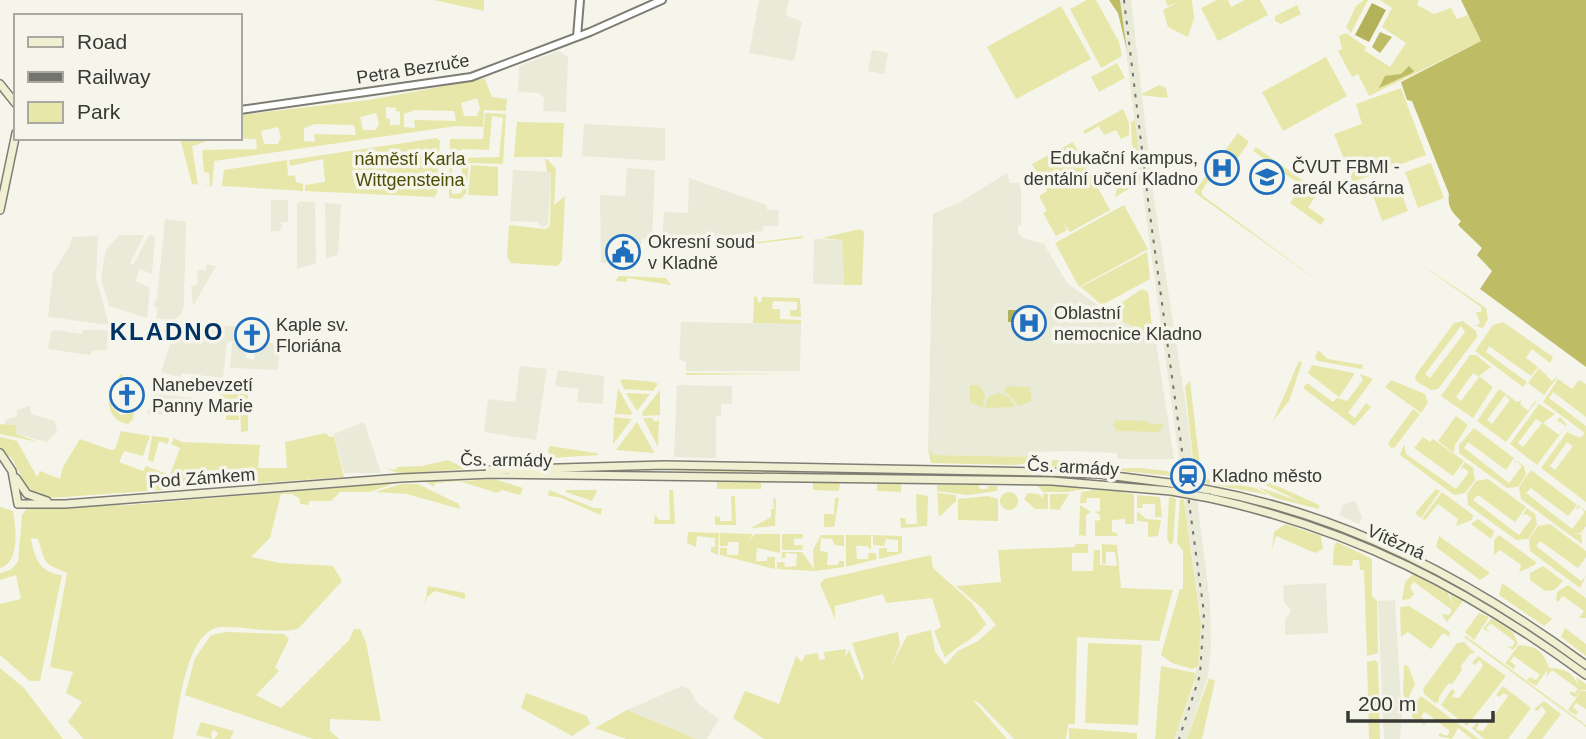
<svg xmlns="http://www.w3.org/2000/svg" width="1586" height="739" font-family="Helvetica,sans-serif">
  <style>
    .built { fill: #eaead9 }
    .green { fill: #e7e7a9; fill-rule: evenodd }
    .forest { fill: #bebc65 }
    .water { fill: #b3b15a }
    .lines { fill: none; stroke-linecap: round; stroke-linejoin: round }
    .tertiary-casing { stroke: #7d7d74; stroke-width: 10 }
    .secondary-casing { stroke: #7d7d74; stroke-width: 10 }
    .tertiary { stroke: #fff; stroke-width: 6 }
    .secondary { stroke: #f0efd2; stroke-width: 7 }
    .rail { stroke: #74746f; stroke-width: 2; stroke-dasharray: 3.5 7; stroke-linecap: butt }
    .secondary-bridge-casing { stroke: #7d7d74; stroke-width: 10; stroke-linecap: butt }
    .secondary-bridge { stroke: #f0efd2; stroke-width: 7 }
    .labels { text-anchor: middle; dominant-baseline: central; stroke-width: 7; stroke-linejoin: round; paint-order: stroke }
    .street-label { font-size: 18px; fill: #383834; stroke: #f5f5ec }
    .poi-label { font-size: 18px; fill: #383834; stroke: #f5f5ec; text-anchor: start }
    .park-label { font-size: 18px; fill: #4e4c05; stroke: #f5f5ec }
    .district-label { font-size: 24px; font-weight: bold; letter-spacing: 2px; fill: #003364; stroke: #f5f5ec }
  </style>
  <rect width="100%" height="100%" fill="#f5f5ec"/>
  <path class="built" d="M759 0H789L786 15 802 22 794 61 749 53Z
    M1120 0H1131L1154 199 1185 400 1210 604 1211 646 1208 676 1187 739H1174L1195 683 1200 613 1144 200Z
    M872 50 888 53 884 74 868 71Z
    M559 51 568 57 566 112 543 111 544 98 539 93 518 92 519 66Z
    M584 124 665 128V158L662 161 582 156Z
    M627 168 655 170 652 240 642 239 638 257 607 256V263H601L600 195 625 196Z
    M513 170 551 172 548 225 542 228 538 222 510 221Z
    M1007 173 1010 183H1019L1021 188V225L1018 226V232L1022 238 1044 244 1067 283 1113 316 1155 336 1174 459H1124L1117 458V453L1071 451 1031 452V457L935 455 928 449 933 214 960 202Z
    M689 178 767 205V210H779L778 226H763V231L688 241 685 238 662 240 664 212 688 213Z
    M271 200H288V222H280L283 225 280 231H271Z
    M301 201 315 202 316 263 297 269V204Z
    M325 203 341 204 338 255 326 258Z
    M165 219 186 222 184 306 180 316 172 320 156 318 158 309 153 305 157 298Z
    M119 235H144L130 263 133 265 149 235 155 236 152 274 140 269 135 281 150 288 147 318 109 306 101 279 103 266 106 250Z
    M98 236 96 278 109 325 48 317 53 273 70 245 72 237Z
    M814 239 842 240 844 285 813 284Z
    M207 264 216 266 193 306 191 286 198 284 197 270H206Z
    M681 322 801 324 800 371H686V362L679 359Z
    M200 324 241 327 239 341 227 342 223 378 182 373 180 377 161 372 176 326Z
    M58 330 82 334 83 330H108L107 350 92 351 90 355 48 349 51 331Z
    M257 341 280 344 278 370 230 368 232 343 247 344 246 358 254 360Z
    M520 366 547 369 536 440 484 432 488 399 515 402Z
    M558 370 604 376 603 404 577 402 579 389 555 386Z
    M677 385 732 386V404H721V416H716V458L674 457Z
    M154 394 195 398 193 410 179 408 178 414 147 415Z
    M30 406 31 414 55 421 57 431 47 442 16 434V425L5 424V420L17 416V410Z
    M364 422 381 473H344L334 434Z
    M1355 501 1362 517 1359 524 1339 515 1344 504Z
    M1326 583 1328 633 1285 635V618L1290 614V608L1284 603 1283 585Z
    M1395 600 1402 718 1400 739H1384L1378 601Z
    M682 686 690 690 697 703 719 719 707 739H696L627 710Z"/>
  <path class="green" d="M434 0H484V11Z
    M1087 0H1096L1119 42 1122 56 1101 68 1070 9Z
    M1165 0H1192L1194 18 1188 37 1168 27 1163 10 1179 2 1168 6Z
    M1217 0H1228L1231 7 1245 0H1260L1268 15 1218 41 1201 8Z
    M1364 0H1368L1351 33 1346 27 1356 6Z
    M1380 0H1419L1417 5 1434 14 1451 8 1457 19 1468 15 1481 41 1369 96 1358 74 1352 77 1338 51 1342 49 1339 36 1346 33 1366 47 1364 50 1390 67 1406 43 1382 27 1392 8Z
    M1297 5 1301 14 1281 24 1275 21V16Z
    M1061 6 1091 59 1016 99 987 47Z
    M1326 57 1347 96 1283 131 1262 92Z
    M1117 63 1125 78 1099 92 1091 77Z
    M482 79H485L492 97 507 99 506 111 484 110 483 127 456 126 214 161 212 186 192 184 180 138H240V115L369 100ZM477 98 480 108 477 116H464L461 103ZM386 107 396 108V111L400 112V125H390V119L386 118ZM415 110 454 111 456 121 414 120 415 128 404 127V114ZM376 113 379 123 376 130H363L360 117ZM315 124 354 125 356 135 314 134 315 142 304 141V128ZM278 127 281 137 278 144H264L261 131ZM217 138 256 139 257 149 202 150 204 172 209 173 210 185H198L192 146Z
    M1159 85 1166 88 1168 98 1140 95Z
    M1401 88 1426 155 1353 182 1334 134 1362 124 1356 104Z
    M1123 109 1129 123V135L1121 139 1116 130 1104 135 1099 126 1085 134 1083 131Z
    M485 113 506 114 503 164 469 163 466 193 461 199 449 198 450 139H483ZM492 116 503 118 499 157 462 158V193L452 194V153L463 149 489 150Z
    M1135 120 1142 181 1115 197 1117 188 1140 174 1132 144 1131 122Z
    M517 122 564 123 562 157H514Z
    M1238 133 1249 142 1230 169 1227 167 1232 159 1227 156 1211 177 1217 181 1222 174 1225 175 1217 186 1208 181 1202 190V195L1329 289 1194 192Z
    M437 138 440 141 437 193 434 197 305 191V185L325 182 323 159 290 166 289 160Z
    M1073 142 1110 210 1070 232 1064 223 1067 230 1056 236 1043 213 1047 211 1039 196 1047 191 1032 164Z
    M1256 147 1319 192 1308 207 1325 219 1321 225 1290 203 1302 186 1253 151Z
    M545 159H547L556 169 554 205 565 196 562 261 557 266 511 263 507 257 509 225 545 229 550 226 551 172H547Z
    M287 160 288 176 295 175 296 182 303 184V191L222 186 224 170Z
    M1431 163 1444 198 1418 208 1405 172Z
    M471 165 498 167V196L468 195Z
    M1399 186 1408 211 1382 221 1373 196Z
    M1124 205 1148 249 1079 287 1055 243Z
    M860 229 864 232 862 285H844L842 240 822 238Z
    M803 236V238L686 252Z
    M1147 252 1150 279 1102 305 1081 287Z
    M1416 261 1486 308 1488 319 1483 328 1476 326 1480 323 1476 312H1481V307Z
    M619 276 666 278 671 285 627 278V282L615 281Z
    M1142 289 1148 292 1153 335 1108 315 1110 310Z
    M754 296 757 297 758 302H761L762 297 800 298 801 317 790 316V310H797V302L773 301 772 309H780V319L801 320V324L753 323Z
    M1463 321 1476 331 1477 337 1438 389 1431 390 1416 381 1415 376 1454 323ZM1461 326 1465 332 1430 378 1425 374Z
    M1503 322 1553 357 1550 363 1532 349 1526 358 1538 367 1531 376 1489 346 1486 352 1527 382 1523 387 1475 351 1493 325Z
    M1318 350 1328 359 1363 365 1362 369 1318 361 1315 358Z
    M1470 355H1476L1491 367 1479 376 1493 387 1473 418 1441 396ZM1473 373 1479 377 1461 401 1456 397Z
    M1299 361 1302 363 1289 401 1273 421Z
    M1312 365 1354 373V375L1339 397 1308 373Z
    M1539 368 1552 381 1559 375 1544 395 1528 383Z
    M686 373 800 374 686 375Z
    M120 374 123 375 112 407 121 415 132 413 134 409 133 419 128 424C114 422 108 411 109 398H114Z
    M1360 374 1373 379 1348 413 1355 418 1366 403 1371 407 1354 426 1303 388 1307 383 1333 402 1337 398 1347 401 1363 380Z
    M623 379 655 382 658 384 653 391 624 389 620 381Z
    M1558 379 1572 389 1579 380 1586 384V417L1553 392 1549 398 1586 426V502L1541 468 1567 432 1580 438 1585 433 1543 402ZM1567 442 1573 446 1555 470 1550 466Z
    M1391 380 1425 394 1428 403 1421 413 1385 387Z
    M222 381 236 382 238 385 234 388H238L239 420H226V399L220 398Z
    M1190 381 1201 475 1200 478H1195L1185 386Z
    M248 382V431L241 432 240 385Z
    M970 385H979L985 395 983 408 970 402Z
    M1007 386 1030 387 1032 401 1019 406 1004 390Z
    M618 388 632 413 631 415 615 414Z
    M1499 389 1517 402 1522 400 1520 404 1528 411 1535 401 1527 395 1536 402 1506 442 1477 421ZM1505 395 1510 400 1492 424 1487 420Z
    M660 390V415L643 416 642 413Z
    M626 393 650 394 637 411Z
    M998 393 1009 397 1016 407 985 408 988 397Z
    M1539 404 1555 414 1543 423 1559 435 1566 426 1557 420 1560 417 1567 425 1537 465 1510 444ZM1536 419 1542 423 1523 447 1518 443Z
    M1413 409 1420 414 1395 447 1391 448 1388 443Z
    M1456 416 1468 425 1455 445 1454 453 1438 441Z
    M614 417 632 419 614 443 613 442Z
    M643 418H652L655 422 659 420 658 447Z
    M1116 420 1148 421 1149 424H1163V428L1158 432 1116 431 1113 425Z
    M637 422 654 452V453L616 450Z
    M0 424 16 425V434L38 442 0 434Z
    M1474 428 1514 458 1506 470 1468 442 1464 448 1509 483 1522 466 1517 461 1513 464 1516 460 1524 466 1526 475 1518 487 1507 488 1459 453V445Z
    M121 431 150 436 143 456 124 451 119 462 143 471 146 466 170 475 180 448 171 444 174 438 182 442 260 445 258 468H287L285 442 326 433 329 437 334 436 344 477 50 498 30 493 12 459 0 447V437L17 441 37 477 40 471 60 479 63 467 80 439 111 450 115 449Z
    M152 436 169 438 168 444 159 441 153 462 148 460Z
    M1423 437 1430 442 1433 439 1464 461 1453 476 1414 448Z
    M1404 444 1406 454 1456 489 1469 472 1464 468 1460 470 1465 462 1473 468 1475 480 1465 493 1454 495 1400 455Z
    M550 446 596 453 599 455 550 458 548 451Z
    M928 449 935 455 1037 457V462L1013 465 931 463Z
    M448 460 467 469 401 474 385 468 396 470 397 467 422 466Z
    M1053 460 1096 461 1098 465 1097 469 1046 467Z
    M1140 468 1168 471 1172 476 1101 469Z
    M675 469 795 471V473L674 471Z
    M1531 470 1577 505 1568 516 1531 488 1526 493 1567 525 1572 529 1585 512 1580 507 1576 510 1578 505 1586 511V526L1581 533 1572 534H1581L1582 544 1521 499 1519 487Z
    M452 479 463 481 494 479 523 488 520 495 502 490 497 493 459 481 435 483 434 487 425 481Z
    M1207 479 1255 488 1269 495 1204 483Z
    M1262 479 1319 505V509L1275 498 1258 487 1299 501 1261 483Z
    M1488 479 1526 507 1515 522 1478 495 1473 500 1519 535 1532 518 1526 514 1522 516 1527 508 1535 514 1537 525 1528 539 1516 540 1468 505 1467 494 1476 481Z
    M717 481 761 482V489H717Z
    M813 482 840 483 839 491 813 490Z
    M395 483 370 492H340L331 501H309V505L300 504V499L292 494H281L270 538 251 557 280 563 333 566 342 581 298 629C272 634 247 626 222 627 185 628 179 712 173 739H84L68 722 82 702 66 693 73 672 50 667 67 573C42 562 47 566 38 539L31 538C34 558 40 573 62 575L40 681H30L0 655V604L21 599 16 575 0 580V573L10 570 18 562 22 515 27 508 129 505Z
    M877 483 901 484V492L877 491Z
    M1035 483 1039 485 1095 487 1067 492H1043Z
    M401 484H418L459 504 460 509 407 494 375 492Z
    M937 485H979V489H987L988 486H997V491L968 495 937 491Z
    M1101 489 1134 494V524H1125V519L1112 520V532L1117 533V536H1095V521L1100 520V515L1095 512 1100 511V498H1087L1086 503H1080L1081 492Z
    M1436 489 1440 491 1421 518 1415 513Z
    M549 490 594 508H602L601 515 559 497 548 496Z
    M566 490H595L597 491 592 501 566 492Z
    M669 490H673L675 524H654L655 514 659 520H670Z
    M1442 492 1473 515 1472 520 1456 526 1458 519 1438 504 1425 520 1422 519Z
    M1000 501a9 9 0 1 1 18 0a9 9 0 1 1-18 0Z
    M937 493 956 495V501L939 517Z
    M1028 493 1039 494 1043 498 1044 493 1048 494V509H1035L1024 499Z
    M916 494 928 496 927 526 901 528 900 518H905L906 524H917Z
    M1050 494H1069L1059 510 1050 509Z
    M1137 495 1160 497 1162 517H1155V504H1143L1142 508H1137Z
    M731 496H735L736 525H715V516L720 517V521H732Z
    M988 496 998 499V521L958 520V499Z
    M1169 496 1176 499 1173 543 1170 545 1167 538Z
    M776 498 775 526 751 528 771 517V509H774L773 499Z
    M835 498H839L834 527H824V514H834Z
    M1180 499 1184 500 1185 507 1201 624 1198 666 1192 669 1172 663 1161 655 1180 589H1183V551L1177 543Z
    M1080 505 1091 512 1086 515V536L1079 535Z
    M0 507 13 511C16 528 20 562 0 568Z
    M1137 511 1146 519 1161 520 1158 536 1148 537V522L1137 521Z
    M1478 519 1494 531 1491 539 1471 524Z
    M1285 524 1321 536 1323 549 1315 553 1276 536 1272 550 1274 532Z
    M1550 524 1586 551V557L1578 568 1540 541 1536 546 1581 581 1586 576 1580 588 1530 551 1529 539 1538 526Z
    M688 532 719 533 718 555 711 552V547H715V538L697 536 696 547 687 543Z
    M720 533 753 534 747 544 755 534H780V553L757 548 756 561H767V557H775V569L720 555V548H727V555H738L739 542H728V546H720Z
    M782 534H803V538L794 539V545H803L802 550H782Z
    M821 535H844V546L835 545 832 539 821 538 820 551 828 552 827 565H838L839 561H844V567L815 571 777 569V562H784L785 567 796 566 797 554 786 553 785 558H782V552H802L814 569 813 550Z
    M846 535H871V550L867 546H856L857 559H868L869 553H876L877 559 846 567Z
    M873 535 902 536V553L879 559V548H887V552H898V540L886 539 884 546 873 545Z
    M1499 535 1536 562 1535 565 1519 572 1521 565 1500 550 1494 555V540Z
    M1439 536 1489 572V574L1480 580 1436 547Z
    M1337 542 1372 559V596L1377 601 1378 653 1367 656 1364 570H1360L1359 560H1353L1352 566 1333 565 1334 546Z
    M1075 544H1088V553H1072V571H1093L1094 550H1100V565L1117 566 1115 552H1106V564H1102V544L1117 545 1121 588 1173 590 1159 641 1077 637 1075 724H1068L1066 739H1014L979 703 973 700 1007 739H764L733 718 745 691 779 704 796 656 802 662 805 655 818 653 819 660 825 659 824 652 846 649 845 657 849 650 862 681 864 677 852 643 898 632 900 645 890 668 907 636 931 630 935 651 945 665 958 651 978 641 996 625 983 609 956 586 1001 582 998 550 1075 547Z
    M931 555 933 568 972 603 986 624C975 640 958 644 945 658L934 631 941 627 932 598 886 603 883 594 835 606V619L820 584 824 579Z
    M1543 566 1563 581 1554 590 1545 591 1530 580V573Z
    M1413 574 1448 593 1453 606 1450 594 1463 601 1447 622 1441 614 1449 615 1452 610 1414 582 1410 587 1414 594 1410 599 1402 600 1405 582Z
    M1502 583 1552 619 1551 620 1544 626 1499 595Z
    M1568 585 1586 598V618H1579L1584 611 1563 596 1558 602 1556 600 1557 592Z
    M428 586 465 593V599L435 591 427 597 424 607Z
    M1409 606 1450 632 1449 637 1443 633 1431 649 1408 632 1401 637 1400 607Z
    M1479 613 1489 617 1474 640 1465 632Z
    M1492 618 1513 632 1518 644 1513 650 1507 646 1512 647 1515 642 1493 625 1490 624 1486 628 1490 632 1483 629Z
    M1565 628 1586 644V656L1561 637Z
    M354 629H360L366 642 381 721 330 719V731L339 739H313L185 695 195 658 211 635 226 632 284 634 289 639 275 667 279 671 256 695 281 708 349 640Z
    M1466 636 1586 725V727L1464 637Z
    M1464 642 1475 653 1470 654 1461 666 1462 670 1452 684 1449 683 1439 697V702L1435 703 1424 694 1423 689 1457 643Z
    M1088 643 1142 645 1138 725 1085 723Z
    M1519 645C1537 646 1543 651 1549 668 1566 669 1572 671 1579 687L1576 677 1586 684V690H1581L1576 697 1571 695 1570 691 1575 693 1578 689 1552 670 1547 676V670L1536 686 1527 680 1530 677 1536 680 1540 675 1514 656 1510 661 1516 666 1513 669 1505 663Z
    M1478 656 1506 676 1467 726 1441 705 1452 689 1455 691 1452 697 1459 698 1483 666 1480 660 1475 665 1472 663Z
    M1375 660 1378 663 1380 739H1369L1367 662Z
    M1404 665 1408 666 1415 684 1407 701 1403 694Z
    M1161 666 1195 673 1196 677 1174 739H1155Z
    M0 668 24 688 63 739H0Z
    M1209 678 1215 681 1202 739H1187Z
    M1503 686 1531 708 1508 739H1484L1472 728 1477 722 1479 724 1476 730 1483 731 1508 696 1504 693 1499 697 1496 695Z
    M1581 691H1586V709L1576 703 1573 707 1578 712 1576 715 1568 710Z
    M526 693 587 716 590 724 572 736 521 708Z
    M1421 696 1479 739H1472L1458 728 1452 739 1438 736 1440 733 1447 736 1450 731 1428 714 1424 712 1421 717 1426 722 1424 725 1412 717V707Z
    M1544 701 1561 714 1542 739H1526L1546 712 1542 706 1537 711 1534 709Z
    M627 710 687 735 696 739H626L595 728Z
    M201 722 234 731 230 739H214L218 734 215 730 211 732 212 739 196 735Z
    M1069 728 1137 733V739H1069Z"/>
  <path class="forest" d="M1109 0H1120L1127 51 1118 13Z
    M1461 0H1586V367L1480 289 1492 271 1477 255 1482 248 1458 225 1461 221C1452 212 1447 207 1449 194L1412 101 1407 100 1401 82 1481 41Z
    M1380 32 1392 37 1380 53 1372 47Z
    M1409 66 1414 71 1412 73 1379 88 1385 76 1401 74Z"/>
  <path class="water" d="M1372 3 1386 10 1369 42 1355 35Z
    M1008 310H1027L1026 322H1008Z"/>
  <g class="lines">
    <g class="tertiary-casing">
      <path id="tertiary" d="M577 37 580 0
        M240 110 471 77 590 32 662 0"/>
    </g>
    <g class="secondary-casing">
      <path id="secondary" d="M0 84 16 104
        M0 210 16 133
        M0 453 12 471 18 504H65L401 478 492 474 1052 481 1171 491
        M489 470 664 465 1043 472 1099 474 1170 483
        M16 478 27 494 47 501
        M1209 490C1349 516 1472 581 1586 665
        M1210 498C1354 530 1467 588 1586 675"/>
    </g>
    <use href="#tertiary" class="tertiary"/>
    <use href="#secondary" class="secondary"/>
    <path class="rail" d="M1124 0 1148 200 1204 613 1200 675 1179 739"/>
    <g class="secondary-bridge-casing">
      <path id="secondary-bridge" d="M1170 483 1209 490
        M1171 491 1210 498"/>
    </g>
    <use href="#secondary-bridge" class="secondary-bridge"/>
  </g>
  <defs>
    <g id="hospital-ring" transform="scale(1.75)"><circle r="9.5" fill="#f5f5ec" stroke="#206fbe" stroke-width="1.5"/><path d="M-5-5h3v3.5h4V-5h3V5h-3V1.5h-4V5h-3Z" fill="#206fbe"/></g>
    <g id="university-ring" transform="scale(1.75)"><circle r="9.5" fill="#f5f5ec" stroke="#206fbe" stroke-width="1.5"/><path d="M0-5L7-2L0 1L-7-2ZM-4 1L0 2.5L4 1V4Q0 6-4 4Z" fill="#206fbe"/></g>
    <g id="civic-ring" transform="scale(1.75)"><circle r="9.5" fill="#f5f5ec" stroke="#206fbe" stroke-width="1.5"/><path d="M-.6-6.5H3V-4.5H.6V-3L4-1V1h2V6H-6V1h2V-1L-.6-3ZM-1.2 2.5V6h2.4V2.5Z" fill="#206fbe"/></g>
    <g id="church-ring" transform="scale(1.75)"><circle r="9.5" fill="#f5f5ec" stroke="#206fbe" stroke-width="1.5"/><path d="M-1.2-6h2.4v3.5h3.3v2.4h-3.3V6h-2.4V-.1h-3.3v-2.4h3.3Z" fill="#206fbe"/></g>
    <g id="station-ring" transform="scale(1.75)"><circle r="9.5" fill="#f5f5ec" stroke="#206fbe" stroke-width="1.5"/><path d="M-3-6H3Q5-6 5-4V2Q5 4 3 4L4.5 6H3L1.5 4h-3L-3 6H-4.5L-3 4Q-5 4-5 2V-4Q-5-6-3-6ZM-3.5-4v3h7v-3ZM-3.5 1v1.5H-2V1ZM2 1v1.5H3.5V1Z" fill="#206fbe"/></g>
  </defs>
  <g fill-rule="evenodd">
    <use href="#hospital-ring" x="1222" y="168"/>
    <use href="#university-ring" x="1267" y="177"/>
    <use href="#civic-ring" x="623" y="252"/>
    <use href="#hospital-ring" x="1029" y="323"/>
    <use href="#church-ring" x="252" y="335"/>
    <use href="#church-ring" x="127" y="395"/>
    <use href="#station-ring" x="1188" y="476"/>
  </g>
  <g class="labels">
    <g class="street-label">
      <text transform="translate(413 69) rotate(-9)">Petra Bezruče</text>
      <text transform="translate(506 460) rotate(1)">Čs. armády</text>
      <text transform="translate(1073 467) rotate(3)">Čs. armády</text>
      <text transform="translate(202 478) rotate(-4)">Pod Zámkem</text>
      <text transform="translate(1396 542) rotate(24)">Vítězná</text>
    </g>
    <g class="poi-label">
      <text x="1198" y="158" text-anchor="end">Edukační kampus,<tspan x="1198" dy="21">dentální učení Kladno</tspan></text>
      <text x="1292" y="167">ČVUT FBMI -<tspan x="1292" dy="21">areál Kasárna</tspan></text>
      <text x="648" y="242">Okresní soud<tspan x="648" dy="21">v Kladně</tspan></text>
      <text x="1054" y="313">Oblastní<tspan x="1054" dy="21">nemocnice Kladno</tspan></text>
      <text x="276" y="325">Kaple sv.<tspan x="276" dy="21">Floriána</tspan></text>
      <text x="152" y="385">Nanebevzetí<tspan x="152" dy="21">Panny Marie</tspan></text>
      <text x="1212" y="476">Kladno město</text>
    </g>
    <g class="park-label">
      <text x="410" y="159">náměstí Karla<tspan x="410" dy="21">Wittgensteina</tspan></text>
    </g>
    <g class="district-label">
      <text x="167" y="331">KLADNO</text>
    </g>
  </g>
  <rect x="14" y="14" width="228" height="126" fill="#f5f5ec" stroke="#a9a9a2" stroke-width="2"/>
  <rect x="28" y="37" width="35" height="10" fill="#f0efd2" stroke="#a9a9a2" stroke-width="2"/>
  <text x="77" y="49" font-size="21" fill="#383834">Road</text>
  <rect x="28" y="72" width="35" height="10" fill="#74746f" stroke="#a9a9a2" stroke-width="2"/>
  <text x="77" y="84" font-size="21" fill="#383834">Railway</text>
  <rect x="28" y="102" width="35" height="21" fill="#e7e7a9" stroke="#a9a9a2" stroke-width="2"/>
  <text x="77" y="119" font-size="21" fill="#383834">Park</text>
  <path d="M1348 711v10h145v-10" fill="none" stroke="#383834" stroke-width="3.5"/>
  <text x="1358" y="711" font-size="21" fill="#383834" stroke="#f5f5ec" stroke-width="5" paint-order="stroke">200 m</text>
</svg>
